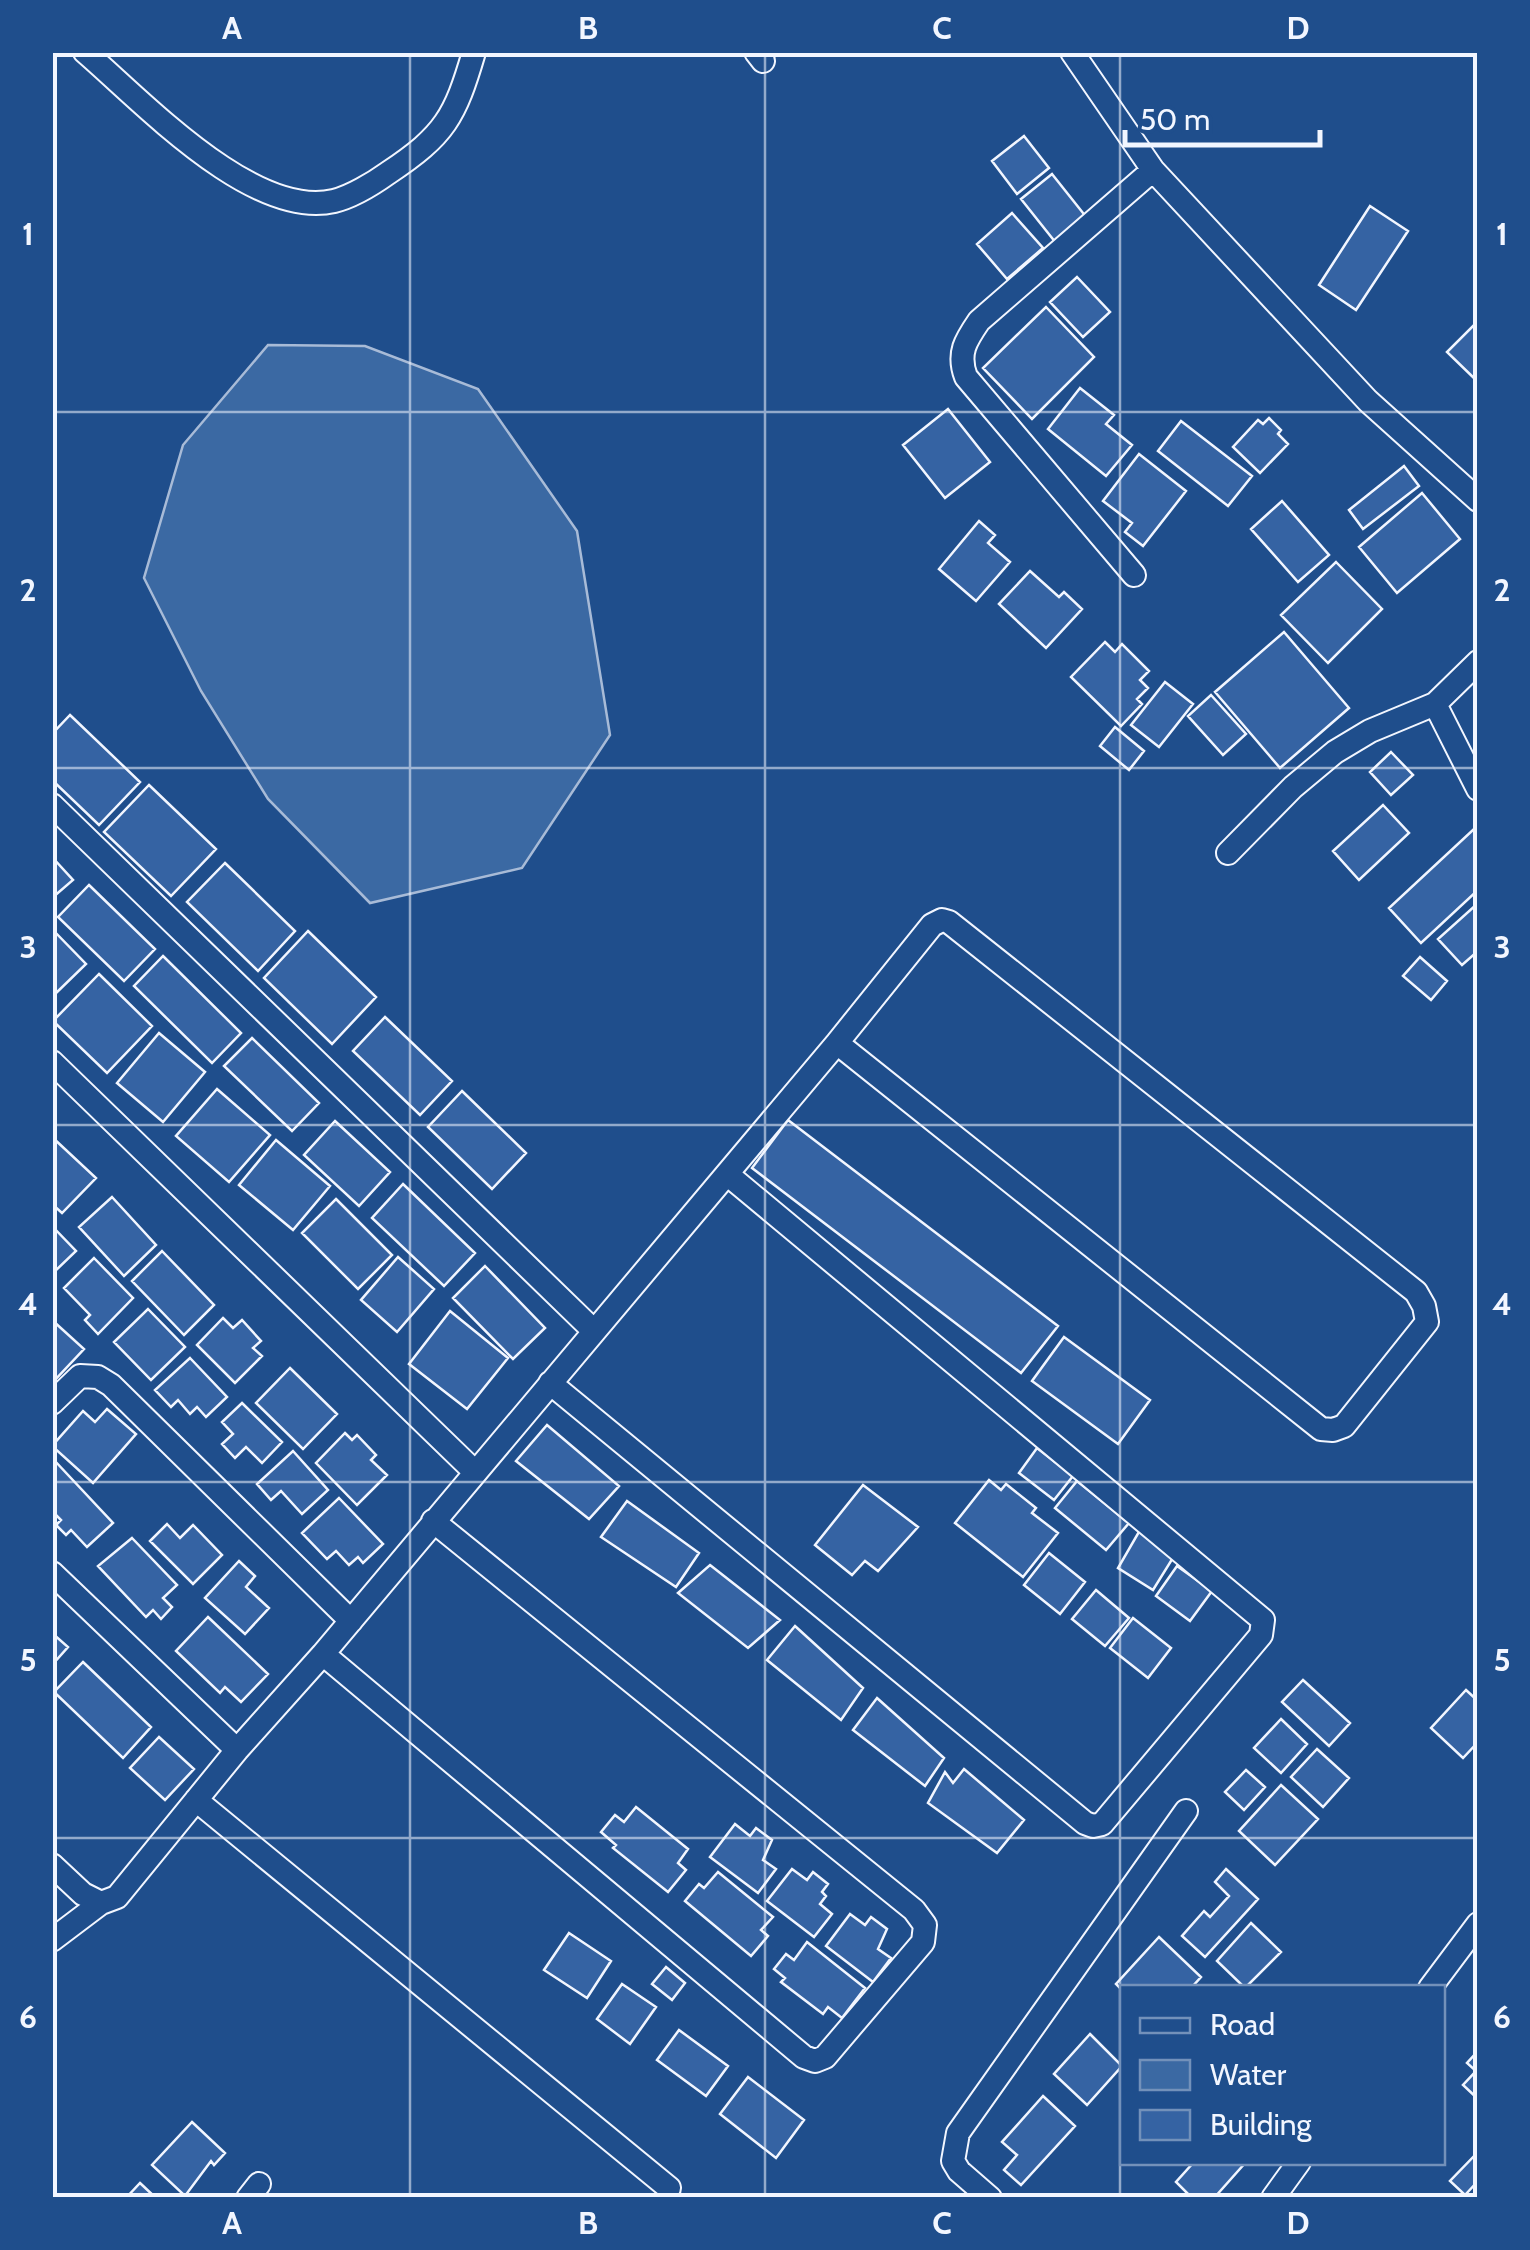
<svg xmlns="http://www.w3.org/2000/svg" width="1530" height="2250" font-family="Cabin,sans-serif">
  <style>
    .water { fill: #3b69a3; stroke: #a8bbd7; stroke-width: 2.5 }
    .building { fill: #3563a3; stroke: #f2f6ff; stroke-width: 2.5 }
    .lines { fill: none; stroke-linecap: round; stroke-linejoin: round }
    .street-casing { stroke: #f2f6ff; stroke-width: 26 }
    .street { stroke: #1f4e8c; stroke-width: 22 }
    .grid { fill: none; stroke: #f2f6ff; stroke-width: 2.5; stroke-opacity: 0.55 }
    .neatline { fill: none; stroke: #f2f6ff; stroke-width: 4 }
    .grid-label { font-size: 32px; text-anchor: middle; font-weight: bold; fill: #f2f6ff }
  </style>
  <rect width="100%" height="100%" fill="#1f4e8c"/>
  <path class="water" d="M268 345 365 346 478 389 577 531 610 735 522 868 370 903 268 799 201 691 144 578 183 445Z"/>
  <path class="building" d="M1024 136 1049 168 1017 194 992 161Z
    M1052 174 1087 218 1056 243 1021 199Z
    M1370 206 1408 231 1356 310 1319 285Z
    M1012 213 1043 248 1007 279 977 244Z
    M1077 277 1110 312 1083 337 1050 302Z
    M1046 307 1094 357 1032 419 983 368Z
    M1478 321V382L1447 352Z
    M1080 388 1114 415 1106 424 1132 445 1106 476 1048 429Z
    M948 409 990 462 945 498 903 445Z
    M1269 418 1281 430 1278 434 1288 444 1260 473 1233 447 1258 420 1263 424Z
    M1181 421 1252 476 1228 506 1158 451Z
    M1139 454 1186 491 1143 546 1125 532 1132 523 1103 501Z
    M1404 466 1419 486 1363 529 1349 510Z
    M1422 493 1460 539 1397 593 1359 547Z
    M1282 501 1329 555 1298 582 1251 529Z
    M979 521 995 535 988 543 1010 562 976 601 939 569Z
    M1336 562 1382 609 1328 663 1281 615Z
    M1030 571 1059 597 1064 592 1082 609 1046 648 999 604Z
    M1284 632 1349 708 1280 768 1215 692Z
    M1105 642 1115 652 1122 644 1149 671 1140 680 1148 688 1137 699 1142 704 1121 726 1071 677Z
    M1165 682 1193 704 1159 747 1131 725Z
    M1211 695 1246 734 1223 755 1188 716Z
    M70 715 140 782 99 825 52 780V734Z
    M1115 727 1144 751 1129 770 1100 746Z
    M1391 752 1413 775 1391 795 1370 772Z
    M149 785 216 849 171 896 104 832Z
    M1383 805 1409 833 1359 880 1333 851Z
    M1474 829 1478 833V890L1421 943 1389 908Z
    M52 857 73 880 52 898Z
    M225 863 295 931 258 971 187 902Z
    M89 885 155 949 124 981 58 917Z
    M1477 904 1478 951 1462 965 1438 939Z
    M52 929 86 964 52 997Z
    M308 931 376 997 332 1044 264 978Z
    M163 956 241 1033 212 1063 134 986Z
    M1420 957 1447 981 1431 1000 1403 976Z
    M99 974 152 1026 107 1073 53 1021Z
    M385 1017 452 1081 420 1115 353 1051Z
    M159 1033 205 1072 163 1122 117 1083Z
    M252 1038 319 1103 292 1131 224 1066Z
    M217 1089 270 1135 229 1182 176 1136Z
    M462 1091 526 1153 492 1189 428 1127Z
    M788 1120 1058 1326 1021 1373 752 1168Z
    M335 1121 390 1172 359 1206 304 1155Z
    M52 1137 96 1178 62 1213 52 1204Z
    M276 1140 330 1186 293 1230 239 1185Z
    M403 1184 475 1253 444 1286 372 1218Z
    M112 1197 156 1245 124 1276 79 1227Z
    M336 1199 392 1255 358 1289 302 1233Z
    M52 1226 76 1251 52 1274Z
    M162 1251 214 1305 184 1335 132 1281Z
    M398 1257 434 1289 397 1332 361 1300Z
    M94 1258 133 1298 98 1334 85 1320 90 1315 64 1288Z
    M485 1266 545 1328 513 1359 453 1298Z
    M148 1309 185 1347 151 1380 114 1342Z
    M450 1311 508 1358 467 1409 409 1364Z
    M223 1318 233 1328 242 1320 261 1341 253 1348 262 1356 235 1383 197 1345Z
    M52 1320 84 1349 52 1383Z
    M1064 1337 1150 1400 1118 1444 1032 1381Z
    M190 1358 227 1397 206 1417 197 1407 190 1414 178 1400 171 1407 155 1390Z
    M290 1368 337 1414 303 1449 256 1403Z
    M242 1403 282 1442 262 1463 246 1447 235 1458 222 1444 233 1434 222 1422Z
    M107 1409 136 1434 93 1483 52 1446 83 1411 95 1422Z
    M547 1425 619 1486 589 1519 516 1461Z
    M345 1433 352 1440 357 1435 376 1455 371 1460 387 1475 357 1505 316 1463Z
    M1037 1448 1073 1476 1054 1500 1019 1473Z
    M293 1451 328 1490 302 1514 281 1491 271 1500 257 1484Z
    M54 1460 113 1523 87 1547 71 1530 66 1535 56 1525 61 1520 52 1511Z
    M989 1480 1001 1490 1006 1484 1036 1508 1032 1513 1058 1533 1023 1577 955 1523Z
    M1077 1481 1129 1523 1106 1550 1055 1508Z
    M863 1485 918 1527 878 1571 865 1561 852 1575 815 1545Z
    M339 1498 383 1544 363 1563 358 1557 349 1565 336 1551 327 1559 302 1533Z
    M627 1501 699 1553 676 1587 601 1537Z
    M167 1524 180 1538 193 1525 222 1555 193 1584 150 1541Z
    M1140 1530 1176 1553 1153 1590 1118 1568Z
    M132 1538 177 1585 163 1598 172 1607 161 1619 153 1610 146 1617 98 1566Z
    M1049 1553 1085 1582 1060 1614 1024 1585Z
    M239 1561 255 1576 246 1587 269 1608 245 1634 205 1598Z
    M710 1565 780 1620 748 1648 678 1593Z
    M1177 1566 1212 1591 1190 1621 1156 1596Z
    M1096 1590 1129 1618 1105 1646 1072 1619Z
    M208 1617 268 1674 241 1702 225 1687 220 1693 176 1651Z
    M1133 1618 1171 1648 1148 1678 1110 1648Z
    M795 1626 863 1688 841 1720 767 1660Z
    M52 1633 68 1647 52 1665Z
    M83 1662 151 1727 123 1758 54 1692Z
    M1303 1680 1350 1723 1329 1746 1282 1702Z
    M1466 1690 1478 1701V1742L1463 1758 1431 1728Z
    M877 1698 944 1758 925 1786 853 1730Z
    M1281 1719 1307 1744 1281 1773 1254 1748Z
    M159 1737 194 1769 165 1800 130 1768Z
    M1317 1749 1349 1778 1323 1807 1291 1777Z
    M964 1769 1024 1820 997 1853 928 1803 945 1772 953 1783Z
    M1246 1770 1265 1787 1244 1810 1225 1792Z
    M1281 1785 1318 1819 1275 1865 1239 1831Z
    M636 1807 688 1849 678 1863 686 1870 668 1892 613 1848 616 1845 601 1832 615 1815 624 1822Z
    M735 1824 750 1836 756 1828 772 1840 763 1860 776 1869 758 1893 710 1857Z
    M792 1869 807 1880 813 1872 828 1884 822 1892 826 1896 820 1904 832 1914 814 1937 767 1901Z
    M1226 1869 1258 1899 1205 1957 1182 1936 1204 1911 1210 1917 1229 1896 1215 1882Z
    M718 1872 773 1917 761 1930 768 1936 751 1956 685 1901 699 1884 704 1888Z
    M850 1914 865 1925 871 1917 887 1929 878 1949 891 1958 873 1982 826 1946Z
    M1251 1923 1281 1952 1245 1988 1217 1961Z
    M569 1933 611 1961 587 1998 544 1970Z
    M1159 1937 1201 1977 1191 1988H1122V1990L1116 1984Z
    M807 1942 865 1988 842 2018 828 2007 823 2014 781 1982 785 1978 774 1969 786 1954 794 1960Z
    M666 1967 685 1983 672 2000 652 1984Z
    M622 1984 656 2007 630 2044 597 2019Z
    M679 2030 728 2066 706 2096 657 2060Z
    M1090 2034 1122 2066 1087 2105 1054 2074Z
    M1478 2051V2099L1463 2085 1476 2071 1467 2063Z
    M748 2077 804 2120 776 2158 720 2114Z
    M1043 2096 1075 2126 1021 2185 1004 2170 1017 2155 1002 2142Z
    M192 2122 225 2153 214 2165 211 2161 185 2196 152 2165Z
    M1478 2152V2181L1465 2195 1450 2181Z
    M1194 2162H1246L1214 2198H1192L1176 2182Z
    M140 2183 156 2198H126Z"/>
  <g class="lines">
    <g class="street-casing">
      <path id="street" d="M85 52C143 102 253 220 334 201 351 197 374 183 388 173 445 135 455 117 474 52
        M756 52 763 61
        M1072 52 1153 170 1368 401 1478 500
        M1134 575 966 377C957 353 966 340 979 321L1153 170
        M1435 704 1478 789
        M52 805 594 1331
        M1228 853 1293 787 1335 752 1370 731 1435 704 1478 662
        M52 1062 475 1472
        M550 1383 1085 1823 1093 1826 1102 1824 1261 1635 1263 1620 727 1174
        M52 1403 80 1376 98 1377 111 1385 351 1621
        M52 1573 237 1750
        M323 1654 804 2057 815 2061 825 2057 923 1942 925 1925 914 1910 433 1521
        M196 1800 669 2188
        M52 1865 83 1894 101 1903 117 1897 237 1750 323 1654 837 1043 932 925 942 920 949 922 1416 1292 1424 1306 1427 1322 1344 1426 1333 1430 1321 1429 837 1043
        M52 1940 101 1903
        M1430 1988 1478 1924
        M248 2198 259 2184
        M990 2198 959 2171 953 2161 958 2133 1186 1811
        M1273 2198 1299 2162"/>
    </g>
    <use href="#street" class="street"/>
  </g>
  <path class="grid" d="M410 52V2198M765 52V2198M1120 52V2198M52 412H1478M52 768H1478M52 1125H1478M52 1482H1478M52 1838H1478"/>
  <rect width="1530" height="2250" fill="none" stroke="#1f4e8c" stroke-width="110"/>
  <rect x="1120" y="1985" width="325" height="180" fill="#1f4e8c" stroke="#7391ba" stroke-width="2.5"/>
  <rect x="1140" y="2018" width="50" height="15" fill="#1f4e8c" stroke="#7391ba" stroke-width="2.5"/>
  <text x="1210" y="2035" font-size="30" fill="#f2f6ff">Road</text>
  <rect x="1140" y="2060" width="50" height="30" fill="#3b69a3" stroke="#7391ba" stroke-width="2.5"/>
  <text x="1210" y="2085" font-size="30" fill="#f2f6ff">Water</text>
  <rect x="1140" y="2110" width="50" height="30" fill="#3563a3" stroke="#7391ba" stroke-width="2.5"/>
  <text x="1210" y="2135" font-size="30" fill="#f2f6ff">Building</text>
  <path d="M1125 130v15h195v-15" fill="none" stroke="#f2f6ff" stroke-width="5"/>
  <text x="1140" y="130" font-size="30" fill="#f2f6ff" stroke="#1f4e8c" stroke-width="8" paint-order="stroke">50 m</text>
  <rect x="55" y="55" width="1420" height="2140" class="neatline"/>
  <g class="grid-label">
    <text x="232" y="39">A</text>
    <text x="588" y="39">B</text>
    <text x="942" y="39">C</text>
    <text x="1298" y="39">D</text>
    <text x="28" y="245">1</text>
    <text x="1502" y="245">1</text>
    <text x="28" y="601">2</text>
    <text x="1502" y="601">2</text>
    <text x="28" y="958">3</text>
    <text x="1502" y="958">3</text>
    <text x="28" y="1315">4</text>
    <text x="1502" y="1315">4</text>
    <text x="28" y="1671">5</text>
    <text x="1502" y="1671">5</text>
    <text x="28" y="2028">6</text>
    <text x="1502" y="2028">6</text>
    <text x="232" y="2234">A</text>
    <text x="588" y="2234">B</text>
    <text x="942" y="2234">C</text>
    <text x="1298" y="2234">D</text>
  </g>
</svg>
